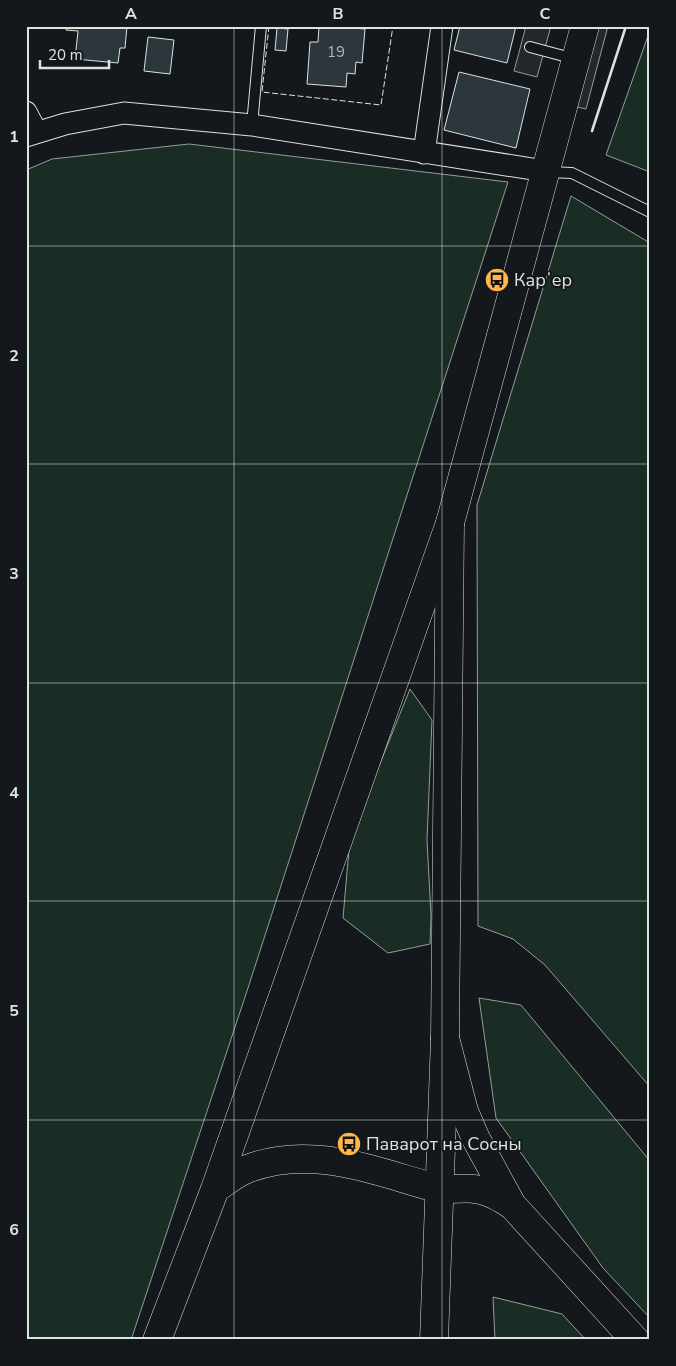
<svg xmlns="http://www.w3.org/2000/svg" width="676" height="1366" font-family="'Nunito Sans',sans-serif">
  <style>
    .green { fill: #1a2d24; stroke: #939e99 }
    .parking { fill: #24282b; stroke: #939e99 }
    .building { fill: #2c363c; stroke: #d8e6dc }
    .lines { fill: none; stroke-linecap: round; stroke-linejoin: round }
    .lane-casing { stroke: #d8e6dc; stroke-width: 12 }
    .street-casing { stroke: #d8e6dc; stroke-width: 23 }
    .secondary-casing { stroke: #d8e6dc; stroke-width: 29 }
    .highway-casing { stroke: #d8e6dc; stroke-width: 29 }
    .lane { stroke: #14181c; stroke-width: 10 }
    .street { stroke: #14181c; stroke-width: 21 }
    .secondary { stroke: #14181c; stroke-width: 28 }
    .highway { stroke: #14181c; stroke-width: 28 }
    .fence { stroke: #d8e6dc; stroke-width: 1; stroke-dasharray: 6 2.5; stroke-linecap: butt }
    .wall { stroke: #d8e6dc; stroke-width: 2.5 }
    .grid { fill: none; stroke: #d8e6dc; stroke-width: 1; stroke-opacity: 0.55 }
    .labels { text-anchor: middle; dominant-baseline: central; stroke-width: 4; stroke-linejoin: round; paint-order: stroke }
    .number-label { font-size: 15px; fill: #adbab4 }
    .poi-label { font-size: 18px; fill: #d8e6dc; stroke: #14181c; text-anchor: start }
    .neatline { fill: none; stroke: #d8e6dc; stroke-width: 2 }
    .grid-label { font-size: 16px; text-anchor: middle; font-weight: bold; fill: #d8e6dc }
  </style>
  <rect width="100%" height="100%" fill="#14181c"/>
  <path class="green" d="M650 30V172L606 155Z
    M189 144 508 182 248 988 131 1340H26V170L52 159Z
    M571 196 650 243V1087L545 965 513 939 478 926 477 505Z
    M410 689 432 720 427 840 431 916 430 944 388 953 343 918 350 838Z
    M479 998 521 1005 650 1161V1318L603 1268 496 1118Z
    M493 1297 562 1314 586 1340H495Z"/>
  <path class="parking" d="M526 26H551L537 77 514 71Z
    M594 26H608L586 109 573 106Z"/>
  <path class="building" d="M67 26H127L125 48H120L118 63 75 59 78 31 66 30Z
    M319 26 365 29 362 63 356 62 355 74 347 73 346 87 307 84 310 42H318Z
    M460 26H516L507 63 454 50Z
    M277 28 288 29 286 51 275 50Z
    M148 37 174 40 170 74 144 71Z
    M459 72 530 89 516 148 444 130Z"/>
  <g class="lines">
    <g class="lane-casing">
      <path id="lane" d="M530 47 575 59
        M252 125 261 26
        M548 172 572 173 650 212"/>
    </g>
    <g class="street-casing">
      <path id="street" d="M26 112 36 131
        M26 136 65 124 124 113 252 125 545 171
        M424 153 442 26"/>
    </g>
    <g class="secondary-casing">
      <path id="secondary" d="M434 1340 445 1038 450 523 585 26"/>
    </g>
    <g class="highway-casing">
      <path id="highway" d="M445 1038 464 1111 476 1139 512 1205 635 1340
        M215 1189C225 1182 236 1173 247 1169 311 1144 374 1171 436 1188 448 1191 462 1187 474 1189 488 1190 500 1198 512 1205
        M157 1340 215 1189 450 523"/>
    </g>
    <use href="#lane" class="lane"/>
    <use href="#street" class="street"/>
    <use href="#secondary" class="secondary"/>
    <use href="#highway" class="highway"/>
    <path class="fence" d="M269 26 262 92 381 105 393 26"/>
    <path class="wall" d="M592 131 626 26"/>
  </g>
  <path class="grid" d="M234 26V1340M442 26V1340M26 246H650M26 464H650M26 683H650M26 901H650M26 1120H650"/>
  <defs>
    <g id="bus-disc" transform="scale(1.25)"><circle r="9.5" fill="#ffb74d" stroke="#14181c"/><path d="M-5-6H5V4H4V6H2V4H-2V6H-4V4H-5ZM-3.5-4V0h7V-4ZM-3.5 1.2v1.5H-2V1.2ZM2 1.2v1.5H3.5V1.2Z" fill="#111"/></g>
  </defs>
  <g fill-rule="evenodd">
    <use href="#bus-disc" x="497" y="280"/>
    <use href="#bus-disc" x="349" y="1144"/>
  </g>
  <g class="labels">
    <g class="number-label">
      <text x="336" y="52">19</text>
    </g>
    <g class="poi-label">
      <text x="514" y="280">Карʼер</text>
      <text x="366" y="1144">Паварот на Сосны</text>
    </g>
  </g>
  <rect width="676" height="1366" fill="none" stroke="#14181c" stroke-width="55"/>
  <path d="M40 60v8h69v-8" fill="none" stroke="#d8e6dc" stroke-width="2.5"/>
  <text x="48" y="60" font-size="15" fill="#d8e6dc" stroke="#14181c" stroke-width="4" paint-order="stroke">20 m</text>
  <rect x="28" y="28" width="620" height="1310" class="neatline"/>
  <g class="grid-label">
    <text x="131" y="19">A</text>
    <text x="338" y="19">B</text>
    <text x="545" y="19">C</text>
    <text x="14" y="142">1</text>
    <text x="14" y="361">2</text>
    <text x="14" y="579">3</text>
    <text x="14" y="798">4</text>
    <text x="14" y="1016">5</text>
    <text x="14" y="1235">6</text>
  </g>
</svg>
